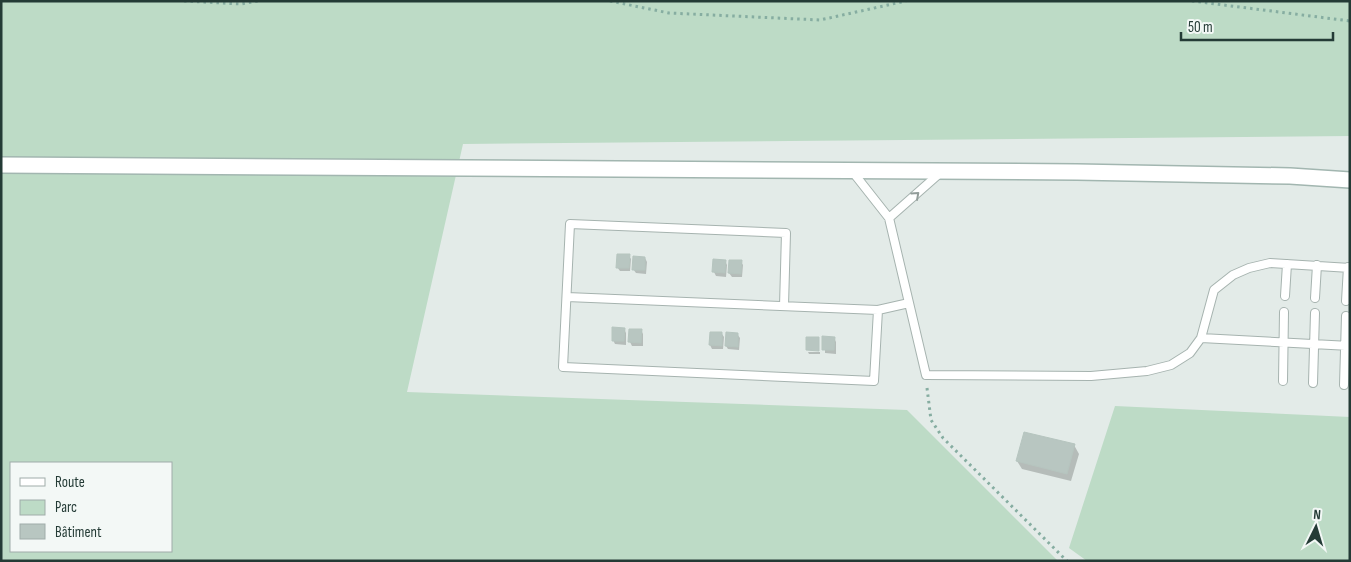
<svg xmlns="http://www.w3.org/2000/svg" width="1351" height="562" font-family="'Sofia Sans Condensed',sans-serif">
  <style>
    .green { fill: #bddbc6; fill-rule: evenodd }
    .shadow { fill: #0003 }
    .building { fill: #b8c6c1; stroke: #b6c5bf }
    .lines { fill: none; stroke-linecap: round; stroke-linejoin: round }
    .lane-casing { stroke: #a6b3af; stroke-width: 10 }
    .secondary-casing { stroke: #a2b6b0; stroke-width: 18 }
    .path { stroke: #86ada1; stroke-width: 3; stroke-dasharray: 2.5 4; stroke-linecap: butt }
    .lane { stroke: #fff; stroke-width: 8 }
    .secondary { stroke: #fff; stroke-width: 15 }
    .oneway { stroke: #929d9a }
  </style>
  <rect width="100%" height="100%" fill="#e3ebe8"/>
  <path class="green" d="M1 1H1350V136L463 144 407 392 907 410 1058 561H1ZM11 463H171V551H11Z
    M1115 406 1350 417V561H1087L1069 548Z"/>
  <path class="shadow" d="M629 256 631 259 630 271H620L617 267Z
    M645 258 647 262 646 274 636 273 633 269Z
    M714 261H725L727 265 726 277 716 276 714 272Z
    M741 262 743 265 742 277H732L729 273Z
    M624 329 626 333V345L615 344 613 340Z
    M641 330 643 334V346H632L630 342Z
    M711 333 722 334 724 337 723 349H712L710 345Z
    M737 334 740 338 739 350 728 349 726 346Z
    M834 338 836 342V354L825 353V350L823 349Z
    M808 352H820V354H809Z
    M1074 445 1079 454 1071 481 1022 469 1017 461Z"/>
  <path class="building" d="M617 254H630L629 268H616Z
    M633 256 645 257V270H632Z
    M713 259 726 260 725 273 712 272Z
    M729 260H742L741 274 728 273Z
    M612 327 625 328 624 341H612Z
    M629 329H642L641 343 628 342Z
    M710 332H722V346L709 345Z
    M726 332 738 333V347L725 346Z
    M822 336 835 337 834 350H822Z
    M806 337H819V351L806 350Z
    M1024 432 1075 444 1067 474 1016 461Z"/>
  <g class="lines">
    <g class="lane-casing">
      <path id="lane" d="M852 171 889 218 926 375 1091 376 1147 371 1171 365 1190 353 1201 338 1214 290 1233 275 1249 268 1270 263 1350 268
        M889 218 940 173
        M1285 296 1287 264
        M567 297 878 310 909 303
        M1315 298 1317 265
        M1346 301 1348 267
        M784 306 786 233 570 224 563 367 874 381 878 310
        M1201 338 1350 346
        M1283 381 1284 312
        M1313 383 1315 313
        M1344 385 1346 316"/>
    </g>
    <g class="secondary-casing">
      <path id="secondary" d="M1 165 1077 172 1290 176 1350 180"/>
    </g>
    <path class="path" d="M184 1 241 4 258 1
      M610 1 669 13 820 20 906 1
      M1192 1 1350 21
      M927 388 931 420 943 438 1067 561"/>
    <use href="#lane" class="lane"/>
    <use href="#secondary" class="secondary"/>
  </g>
  <defs><path id="oneway-chevron" d="M-2-3.5L2.5 0L-2 3.5" fill="none" stroke-width="1.6" stroke-linecap="round" stroke-linejoin="round" transform="scale(1.25)"/></defs>
  <use class="oneway" href="#oneway-chevron" transform="translate(916 195) rotate(-42)"/>
  <rect width="1351" height="562" fill="none" stroke="#243b36" stroke-width="5"/>
  <rect x="10" y="462" width="162" height="90" fill="#f3f8f6" stroke="#a0aca9"/>
  <rect x="20" y="478" width="25" height="8" fill="#ffffff" stroke="#a0aca9"/>
  <text x="55" y="487" font-size="15" fill="#243b36">Route</text>
  <rect x="20" y="500" width="25" height="15" fill="#bddbc6" stroke="#a0aca9"/>
  <text x="55" y="512" font-size="15" fill="#243b36">Parc</text>
  <rect x="20" y="524" width="25" height="15" fill="#b8c6c1" stroke="#a0aca9"/>
  <text x="55" y="537" font-size="15" fill="#243b36">Bâtiment</text>
  <g transform="translate(1316 527) rotate(5)" stroke="#f3f8f6" stroke-width="4" paint-order="stroke">
  <path d="M0-4L9 19L0 12L-9 19Z" fill="#243b36"/>
  <text y="-8" font-size="14" font-weight="bold" text-anchor="middle" fill="#243b36">N</text>
  </g>
  <path d="M1181 32v8h152v-8" fill="none" stroke="#243b36" stroke-width="2.5"/>
  <text x="1188" y="32" font-size="15" fill="#243b36" stroke="#f3f8f6" stroke-width="4" paint-order="stroke">50 m</text>
</svg>
